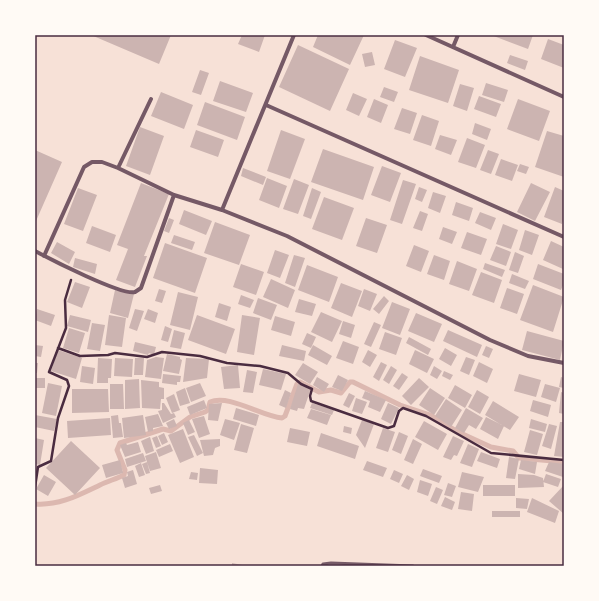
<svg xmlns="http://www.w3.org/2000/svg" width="599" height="601" font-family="Manrope,sans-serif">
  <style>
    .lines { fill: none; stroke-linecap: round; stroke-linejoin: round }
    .stream { stroke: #dcb8b0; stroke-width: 5 }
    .building { fill: #ccb4b1 }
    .path { stroke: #4a2c40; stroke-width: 2.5 }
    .service { stroke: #755966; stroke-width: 3 }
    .minor { stroke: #755966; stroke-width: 4 }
    .neatline { fill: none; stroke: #4a2c40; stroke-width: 1.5 }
  </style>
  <rect width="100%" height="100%" fill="#f7e1d7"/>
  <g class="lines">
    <path class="stream" d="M35 504C59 506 79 495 100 485 108 481 116 479 124 475L125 470 117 450 120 443 163 429 171 431 190 417 205 412 208 410 210 402C229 394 261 416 282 418L285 416 297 384 300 382 319 392 331 390 341 393 350 382H353L400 405 430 415 456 431 491 447 513 451 519 458 564 462"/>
  </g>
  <path class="building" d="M91 35H171L159 64Z
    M242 35H265L259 52 238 44Z
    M318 35H364L350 65 313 47Z
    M491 35H533L528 49Z
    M548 39 564 45V68L541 59Z
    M395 40 417 48 405 77 384 69Z
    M298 45 349 69 330 111 279 87Z
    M372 52 375 65 365 67 362 54Z
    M510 55 528 61 525 70 507 63Z
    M420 56 459 70 448 103 409 90Z
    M200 70 209 73 201 95 192 92Z
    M220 81 253 93 246 112 213 101Z
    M486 83 508 90 504 102 482 95Z
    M460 84 474 88 467 111 453 106Z
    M384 87 398 92 394 102 380 97Z
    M161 92 193 105 184 129 151 116Z
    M353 93 367 99 359 116 346 110Z
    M479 96 501 104 496 117 474 109Z
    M374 99 388 105 381 123 367 117Z
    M518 99 550 111 539 141 507 129Z
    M205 102 245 117 237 140 197 125Z
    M402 108 417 113 410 134 394 129Z
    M422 115 439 121 431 146 413 140Z
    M475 123 491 129 487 140 472 134Z
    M140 127 164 136 150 175 126 166Z
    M196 130 224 140 218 157 190 147Z
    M281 130 305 139 290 179 267 171Z
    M547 131 564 136V177L535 167Z
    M440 135 457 140 451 155 435 149Z
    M467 138 485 145 476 168 458 162Z
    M323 149 374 167 363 200 311 182Z
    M35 150 62 162 36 221H35Z
    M488 150 499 154 491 174 480 170Z
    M501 159 518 165 512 181 495 175Z
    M520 164 529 167 526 174 517 171Z
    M382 166 401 173 390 202 371 195Z
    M243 168 266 177 263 185 241 176Z
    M267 178 287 186 279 208 259 200Z
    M294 179 309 185 298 214 283 209Z
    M403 180 416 184 402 224 390 220Z
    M141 183 169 194 144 256H147L135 287 116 280 128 249 117 245Z
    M531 183 550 192 535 221 517 212Z
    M419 187 427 190 422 202 415 199Z
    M555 187 564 191V217L562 224 544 217Z
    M78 188 97 195 83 231 64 224Z
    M312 188 321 192 311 219 303 216Z
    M433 192 446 196 440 213 428 208Z
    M324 197 354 208 342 240 312 229Z
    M456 202 473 208 469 221 452 215Z
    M184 210 212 221 206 235 179 224Z
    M420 211 428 214 422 231 413 228Z
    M480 212 496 218 491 230 475 223Z
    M169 218 174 220 169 233 164 231Z
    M366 218 387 225 377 253 356 246Z
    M215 222 250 235 239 265 204 253Z
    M503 224 518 230 511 249 496 244Z
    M92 226 116 235 110 252 86 243Z
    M443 227 457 232 452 244 439 239Z
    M525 230 539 235 532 255 519 250Z
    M467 232 487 239 481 255 461 248Z
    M174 235 195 242 192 250 171 243Z
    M551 241 564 247 563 269 543 260Z
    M57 242 75 252 69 264 51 253Z
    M165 243 207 258 195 293 153 278Z
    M414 245 429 251 421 272 406 266Z
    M496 246 511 252 506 266 490 260Z
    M275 250 289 255 280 278 267 273Z
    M515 252 524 256 518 273 509 270Z
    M294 255 305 258 295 287 285 283Z
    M434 255 450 261 444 280 427 274Z
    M75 258 97 264 95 274 73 267Z
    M457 261 477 269 469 291 449 284Z
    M485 263 505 270 502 277 483 269Z
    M241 264 264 272 256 295 233 287Z
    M538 264 564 274V283L561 290 533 279Z
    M307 265 338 277 329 302 298 290Z
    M481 272 502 280 494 303 472 295Z
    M512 274 529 281 525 289 509 283Z
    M271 279 295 290 288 308 263 297Z
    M75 282 90 287 82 308 67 302Z
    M341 283 362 291 352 317 331 308Z
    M533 285 564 297 553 332 520 320Z
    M507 288 524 294 517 314 500 308Z
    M159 289 166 291 162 303 155 301Z
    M364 289 377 294 370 311 358 306Z
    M115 290 134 294 128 318 110 313Z
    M178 292 198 297 190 330 170 325Z
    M241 295 254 300 250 308 238 304Z
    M384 296 389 301 379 314 373 309Z
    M258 298 277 305 271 320 253 313Z
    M299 299 316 304 312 316 295 312Z
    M392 302 410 309 400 335 382 328Z
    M219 303 231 307 227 321 215 317Z
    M37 309 55 315 51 326 35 320Z
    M135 309 144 311 137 331 129 328Z
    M148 309 158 313 155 323 144 319Z
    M321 312 342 321 332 342 311 332Z
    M416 313 442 324 434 342 408 331Z
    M70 315 91 320 88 332 67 326Z
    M109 315 126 318 122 347 105 345Z
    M197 315 235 329 226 354 188 340Z
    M242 315 260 318 254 355 237 352Z
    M275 316 295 322 291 336 271 330Z
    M343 321 355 325 351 338 339 334Z
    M374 322 381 325 371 347 364 344Z
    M92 323 105 325 100 351 87 349Z
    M165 326 172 329 168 342 161 340Z
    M69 328 85 333 79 353 63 348Z
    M174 330 185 333 181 349 170 347Z
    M448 330 482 345 477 357 443 341Z
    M527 331 564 341 560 360 522 350Z
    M385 332 402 338 396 355 379 349Z
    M307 333 316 337 311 348 302 344Z
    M409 337 431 349 428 355 406 343Z
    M343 341 359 347 353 364 336 358Z
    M135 342 156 347 154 355 149 353 148 355 133 351Z
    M35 345 43 346 41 357 35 356Z
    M282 345 306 351 304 361 279 356Z
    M313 345 332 356 327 365 308 355Z
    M486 346 493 349 489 358 482 355Z
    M445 348 457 355 451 366 439 359Z
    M58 350 82 358 76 379 51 371Z
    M368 350 377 355 370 367 362 362Z
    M415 350 434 359 427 373 409 364Z
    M167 354 180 357V359L182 360 179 374 163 371Z
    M156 357 164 358 161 379 145 377 147 360Z
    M466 357 475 360 469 375 460 371Z
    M98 358 112 359 111 378H108V383H97Z
    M115 358 133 359 132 377 114 376Z
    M135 358H144L143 375H134Z
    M186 358 209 359 207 378 183 382Z
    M381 362 387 365 379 381 373 377Z
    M479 362 493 369 487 383 473 376Z
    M35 363H38L37 373H35Z
    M303 363 318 372 310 384 295 375Z
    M238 365 240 388 224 389 221 367Z
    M82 366 95 368 93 384 80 382Z
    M391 366 397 370 389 384 383 380Z
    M434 366 442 371 437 379 430 375Z
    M263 369 286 374 281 390 259 385Z
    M247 370 257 372 253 393 243 392Z
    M444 371 453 375 450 380 442 376Z
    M402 373 408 377 399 390 393 386Z
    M163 374 181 376 180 382H177V385L162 383Z
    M519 374 541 380 536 397 514 391Z
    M338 375 348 380 342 391 332 387Z
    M317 377 329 384 324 392 313 385Z
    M561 377 564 378V388L559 387Z
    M35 378H45V388H35Z
    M419 378 429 387 411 405 402 396Z
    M139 379 140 408 125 409V380Z
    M141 380 159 382V387L164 388V399H161L160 409 142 408Z
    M48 383 62 386 56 416 42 413Z
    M200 383 206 396 191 402 186 388Z
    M110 384H123L124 409H110Z
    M298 384 311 388 304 409 298 408 297 411 290 409Z
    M545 384 560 388 556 402 541 397Z
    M455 385 472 395 465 408 448 398Z
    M185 388 190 403 180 406 176 392Z
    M430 388 445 398 434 415 419 405Z
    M72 389H108L109 412 72 413Z
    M285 390 291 393 286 408 279 405Z
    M477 390 489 397 480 414 468 407Z
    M365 391 386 400 380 412 368 407 370 401 362 398Z
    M561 392 564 393V414L559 413Z
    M349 393 355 396 349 408 343 405Z
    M174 394 180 410 172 413 166 398Z
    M356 398 367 402 362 414 352 411Z
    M446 399 462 410 451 427 435 416Z
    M204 400 207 408 190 415 187 407Z
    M533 400 551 405 548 417 530 411Z
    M493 401 519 417 510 430 485 415Z
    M162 403H164L171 414 174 413 176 417 163 423 158 411 162 410Z
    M222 403 218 421 208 420 209 404Z
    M312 403 334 410 332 415 310 408Z
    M388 403 399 408 391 424 381 419Z
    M236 408 259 415 256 426 233 419Z
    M466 408 483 418 476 429 469 425 464 433 455 428Z
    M311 409 331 415 327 425 307 418Z
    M158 414 163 426 153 428V431L148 432 145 417Z
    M35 415 57 419 54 431 35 427Z
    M118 415 119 423H121L123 437 113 438 111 416Z
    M143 415 146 435 124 438 122 418Z
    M204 416 210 434 199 438 192 419Z
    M486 417 504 426 498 439 480 429Z
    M110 418 111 435 68 438 67 421Z
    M174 419 177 426 169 429 166 423Z
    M225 419 240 423 234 440 220 435Z
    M531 419 547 424 545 432 529 428Z
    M189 420 195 432 188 435 183 423Z
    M362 420 374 424 365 448 356 435Z
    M424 421 447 434 438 450 415 437Z
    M560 422H564V457L554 456Z
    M241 424 254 428 247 453 234 450Z
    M549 424 557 426 551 449 542 446Z
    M344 426 352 428 351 434 343 432Z
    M290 428 310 432 307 446 287 442Z
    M383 428 395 432 388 452 376 448Z
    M183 429 194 457 180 463 168 435Z
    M530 430 543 434 537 455 524 452Z
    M399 432 408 436 401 454 392 450Z
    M164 433 168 442 162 445 158 436Z
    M321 433 359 446 355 459 317 446Z
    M194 435 203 453 197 456 188 437Z
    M157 436 161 446 156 448 152 438Z
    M453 436 464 441 457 456 454 455 451 460 443 457Z
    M150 437 154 451 146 454 141 441Z
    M35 438 44 440 40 465 35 464Z
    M220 439V446L215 448 213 455 204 456 200 440Z
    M413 439 422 444 413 464 404 460Z
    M71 441 100 468 75 495 46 468Z
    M138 442 141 452 125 457 120 445 126 443 127 445Z
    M170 444 173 451 159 457 156 450Z
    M468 444 479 449 472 467 460 463Z
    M156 452 161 468 150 471 145 456Z
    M481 452 500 459 497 468 477 461Z
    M143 453 146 461 127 467 125 459Z
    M509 457 519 459 515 479 506 478Z
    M120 460 123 473 106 478 102 465Z
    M521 460 537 462 535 474 519 469Z
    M367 461 387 468 383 477 363 470Z
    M147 462 150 473 146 474 142 464Z
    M549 462 564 464 563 477 545 471Z
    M141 463 145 475 139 477 135 466Z
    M200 468 218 470 217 484 199 483Z
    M423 469 442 476 439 483 420 476Z
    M133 470 137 484 125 488 122 478 128 476 127 472Z
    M394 470 403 474 399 483 390 479Z
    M191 472 198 473 197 480 189 479Z
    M462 472 484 477 478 492 458 487Z
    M518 474 534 475 543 478 544 487 518 488Z
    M546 474 561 479 558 487 543 482Z
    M44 475 56 482 48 496 36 489Z
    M407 475 414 479 409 490 401 486Z
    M420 480 432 484 428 496 417 492Z
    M448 483 456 486 452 497 444 495Z
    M160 485 162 491 151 494 149 488Z
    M483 485H515V496H483Z
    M564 485V514L549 501Z
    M436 487 443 490 437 504 430 501Z
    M461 492 474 494 472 511 458 509Z
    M445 497 455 502 452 510 441 506Z
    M516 498 529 499 527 509 516 508Z
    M532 498 559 511 555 523 527 512Z
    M492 511H520V517H492Z
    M232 563 242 565V566H232Z"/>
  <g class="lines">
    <path class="path" d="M58 348 80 356 108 355 115 353 147 357 162 352 200 356 227 363 260 366 288 373 301 384 312 389 310 396 311 401 388 428 394 426 399 411 403 408 426 416 491 453 564 460
      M35 487 38 467 51 461 58 418 69 386 67 380 49 372 66 328 65 300 71 280"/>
    <path class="service" d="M322 566 323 564 331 563 413 566"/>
    <path class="minor" d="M426 35 564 97
      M453 47 458 35
      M266 105 564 237
      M118 168 151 99
      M222 210 294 35
      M35 251C50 259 122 296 135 292L141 288 174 195
      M44 256 84 167 92 162H102L118 168 174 195 222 210 287 236 490 340 528 356 564 363"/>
  </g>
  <rect width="599" height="601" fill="none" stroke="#fffaf5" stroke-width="72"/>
  <rect x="36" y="36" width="527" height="529" class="neatline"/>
</svg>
